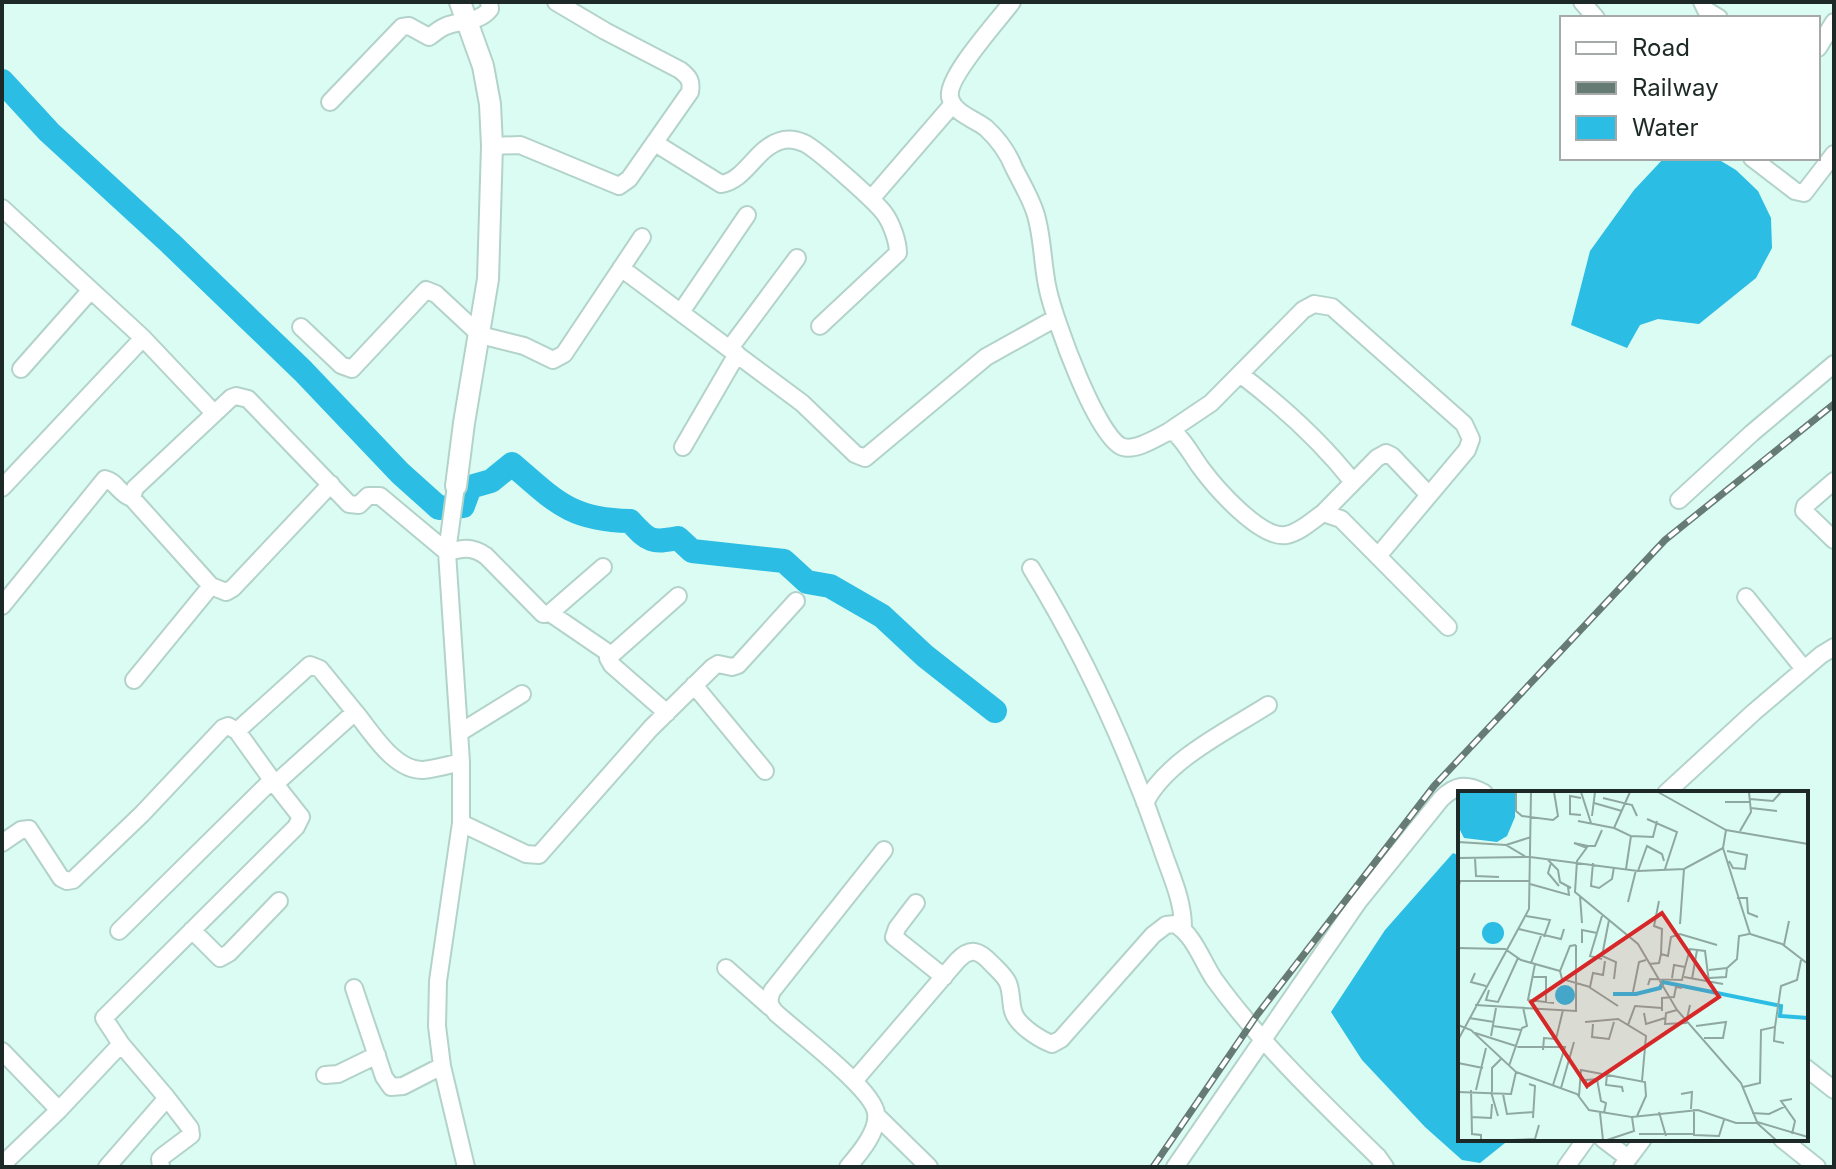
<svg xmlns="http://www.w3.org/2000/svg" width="1836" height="1169" font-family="Inter,sans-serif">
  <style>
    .water { fill: #2bbde4 }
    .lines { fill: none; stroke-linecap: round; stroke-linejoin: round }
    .river { stroke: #2bbde4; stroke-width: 24 }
    .minor-casing { stroke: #b3d3ca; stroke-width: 20 }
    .tertiary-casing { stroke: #b3d3ca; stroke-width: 24 }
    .minor { stroke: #fff; stroke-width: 16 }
    .tertiary { stroke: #fff; stroke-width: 20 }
    .rail-casing { stroke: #677b75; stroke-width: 7 }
    .rail { stroke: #fff; stroke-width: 4; stroke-dasharray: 12; stroke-linecap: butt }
    .inset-river { fill: none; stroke: #2bbde4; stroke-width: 4 }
    .inset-road { fill: none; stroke: #8fa8a0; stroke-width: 2 }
    .view { fill: #d62828; fill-opacity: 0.15; stroke: #d62828; stroke-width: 4 }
    .inset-edge { fill: none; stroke: #1d2926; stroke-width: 4 }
  </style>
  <rect width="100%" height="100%" fill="#dbfcf2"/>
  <path class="water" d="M1664 158H1716L1736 170 1758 191 1771 218 1772 248 1756 278 1699 324 1658 319 1640 325 1627 348 1571 325 1590 251 1634 190Z
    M1453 853 1460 856V1139H1510L1480 1163 1462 1160 1425 1127 1362 1060 1331 1012 1385 930Z"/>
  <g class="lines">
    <path class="river" d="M2 81 49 132 170 243 303 371 400 473 439 508 463 506 470 487 491 481 512 464C555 501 570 520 630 521 649 542 652 543 678 538L692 551 784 561 807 582 830 586 882 616 925 656 995 711"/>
    <g class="minor-casing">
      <path id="minor" d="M1012 2C999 20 946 77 950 97 953 113 975 119 986 128 998 139 1008 153 1014 168 1021 182 1030 197 1035 212 1043 236 1042 264 1048 290 1054 318 1097 439 1123 447 1136 451 1156 438 1168 432L1175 433C1186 443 1192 456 1201 468 1215 487 1260 539 1286 535 1299 533 1313 520 1323 513L1341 519 1448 627
        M1582 2 1596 18
        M1702 2 1706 10 1719 18
        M1818 48 1834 22
        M330 102 402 27 409 26 429 37C435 33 440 28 446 26 461 20 479 23 490 9L489 2
        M655 143 721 184C745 181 756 148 780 141 788 138 797 140 804 143 817 149 875 201 884 213 891 222 898 241 898 253L820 326
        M492 146 520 145 619 186 629 179 690 92C692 81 689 77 680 70L605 31 556 2
        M1752 158 1795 191 1804 193 1834 154
        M871 199 953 104
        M2 208 143 338 214 413
        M621 268 802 403 855 454 865 458 986 357 1056 318
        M681 312 747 215
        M301 327 341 365 352 369 426 290 436 294 480 335 524 346 553 360 564 354 642 237
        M730 348 797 258
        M21 369 90 291
        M1240 374C1282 406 1320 440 1353 482
        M1168 432 1211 403 1303 310 1314 304 1332 307 1464 424 1471 439 1467 450 1378 556
        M683 447 737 354
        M1834 481 1805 506 1804 511 1834 540
        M331 484 233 588 226 592 211 586 132 498 135 488 231 398 236 396 248 399 349 504 359 505 368 496H380L447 552C463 548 472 546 486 556L543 614 550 613 603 567
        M456 486 447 552 461 762V823L438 981 437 1026 442 1066 466 1167
        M2 488 143 338
        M1679 500 1752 433 1834 364
        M1323 513 1377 458 1386 453 1392 456 1429 495
        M1031 568C1085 656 1127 748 1161 846 1170 874 1183 898 1183 928
        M1746 597 1804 669
        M2 606 105 479C116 481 120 495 132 498
        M550 613 610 654
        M134 680 211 586
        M694 685 765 771
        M667 713 612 665 608 658 678 596
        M237 731 310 665 320 669 355 712
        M459 733 522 694
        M1666 793 1754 712 1821 655 1834 647
        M1145 803C1166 760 1229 730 1268 705
        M461 823 526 854 539 855 651 728 713 667 718 664 732 667 738 665 796 601
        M2 843 21 830 29 829 61 878 67 881 73 880 142 814 223 728 228 726 237 731 275 784
        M916 903 897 928 894 937 944 977
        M192 930 220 958 229 953 279 901
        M119 931 272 780
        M726 968 770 1007
        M354 988 384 1077 391 1087 403 1086 442 1066
        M2 1051 59 1110
        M1806 1068 1834 1090
        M325 1075 338 1074 377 1055
        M854 1081 957 961C971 946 980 951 992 964 998 970 1005 976 1008 983 1013 995 1009 1009 1017 1019 1024 1029 1041 1040 1052 1044L1061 1039 1153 935 1166 925 1175 924C1194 935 1202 961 1214 979 1261 1044 1321 1101 1378 1157L1385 1167
        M877 1116 929 1167
        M1603 1139 1628 1158
        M1782 1139 1817 1167
        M2 1165 59 1110 121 1044
        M107 1167 167 1098 121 1044 104 1018 296 827 301 817 275 784 355 712C371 731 394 771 423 770 435 769 449 765 461 762
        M161 1167 160 1159 163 1156 191 1135 190 1128 167 1098
        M848 1167C859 1154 879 1131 876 1113 873 1089 797 1032 776 1013 769 1005 768 1001 772 991L884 850
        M1175 1167 1358 902 1441 799C1455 785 1466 783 1484 793
        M1566 1167 1586 1139
        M1622 1167 1643 1139"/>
    </g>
    <g class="tertiary-casing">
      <path id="tertiary" d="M456 486 464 423 488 279 492 146 490 104 483 66 460 2"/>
    </g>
    <use href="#minor" class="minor"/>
    <use href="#tertiary" class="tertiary"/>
    <g class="rail-casing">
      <path id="rail" d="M1153 1167 1257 1015 1434 786 1665 540 1834 404"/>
    </g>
    <use href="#rail" class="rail"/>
  </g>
  <g transform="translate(1458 791)">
    <rect width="350" height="350" fill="#dbfcf2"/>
    <path d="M0 1H57V26L49 45 39 51 6 47 0 35ZM24 142a11 11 0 1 1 22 0a11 11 0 1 1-22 0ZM97 204a10 10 0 1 1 20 0a10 10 0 1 1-20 0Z" fill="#2bbde4"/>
    <path class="inset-river" d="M155 203H178L202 197 205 191 323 215 322 225 350 227"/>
    <path class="inset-road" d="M58 1V20L64 25 95 29 100 25 96 1M123 1 133 32M200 1 268 39 350 53M123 7 112 5V23L123 24M145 7 174 14 179 25M292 8 315 10 323 1M267 11H292M136 12 164 20M293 17 319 20M134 25 137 1M189 28 219 41 207 78M120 30 156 37M144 39 137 55H130L119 70 117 101 180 153 219 219 283 292 299 331 350 346M282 40 293 21 291 1M173 45 195 46 199 30M0 51 48 54 68 66M48 54 73 46M129 57 116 52 130 55M265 57 292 143 324 153 350 173M269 60 289 64 287 78 275 77 271 70M0 67 72 66 180 80 226 78 265 57 268 39M17 67 18 85 41 86M89 68 100 79 102 91 113 97M93 72 90 82 101 95M135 72 133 95 141 97 154 88 156 76M168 78 173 45 156 37 172 1M180 80 189 55 204 63 206 70M72 93 111 104 110 96M0 98 2 90H72M122 105 124 132M279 107H289L290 122 300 126M170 111 178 79M68 125 92 129 86 146M151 129 144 165 158 171 156 188M222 133 226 78M61 138 103 148 106 138M124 152V139L139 142M326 154 331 130M0 157 47 158 63 169 102 180 112 155 118 154M203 163 210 165 213 146 222 143 259 154M144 168 132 165 144 125M73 172 83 145M77 173 70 209 96 212M191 173 201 172 203 163 204 138 196 135 201 110M227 176 232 158 247 160 251 191M251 179 269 177 279 168 281 145 291 143M102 180 104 188 132 196 135 182 145 184 147 170M17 182 13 191 28 195M74 186H88V211M226 186 265 193M251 187 268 186 269 177M234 188 239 159M190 194 192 188 224 189 227 176 216 174 214 187M131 196 160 215M31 199 28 209 40 211 60 167M175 201 181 171 188 169M17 214 118 220V154M219 219 208 222 207 233 228 232 232 214M204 220V207L216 206 218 196 224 197M186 222 188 233 207 227M11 227 36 231M127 231 160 228 188 245 184 290M135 233 134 246 151 248 156 231M0 234 13 239 58 281 119 303 131 319 174 326 176 340 149 349M170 234 177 215 204 217M35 235 63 239M238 235 268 231 265 247H246M317 236 316 250 326 252M14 241 61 256H107L95 294M33 245 38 217M0 249 71 118 73 1M85 259 86 247 98 248 105 219M0 272 25 277M51 275 64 237 69 235 65 216M149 283 148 294 164 296 165 301M71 293 77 295 75 327M285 296 302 292 303 239 317 236 323 195 339 189 343 169M103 297 116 251M129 298 128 289 139 288 143 310 148 312 146 322M13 299 14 343 23 344V349M18 299 28 257M0 301 53 303 58 281M33 301 40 325M34 301V277L43 268M45 303 49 323 76 321M223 303 234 301 233 318M121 305 123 279 187 291 188 305 179 325M334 308 323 310 337 330 334 343M236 318V344L261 345 266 329M201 321 208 345M142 322 145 349M294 322 311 323 328 315M13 326 33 327 34 313M174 326 240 319 278 332H299L318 349M181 343H235M54 349 77 348 81 334"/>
    <path class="view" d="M204 122 261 206 129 295 73 211Z"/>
    <rect width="350" height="350" class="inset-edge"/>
  </g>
  <rect width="1836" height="1169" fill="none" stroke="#1d2926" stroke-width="8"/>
  <rect x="1560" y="16" width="260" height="144" fill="#ffffff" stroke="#a5a9a8" stroke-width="2"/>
  <rect x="1576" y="42" width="40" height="12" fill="#ffffff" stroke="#a5a9a8" stroke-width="2"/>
  <text x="1632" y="56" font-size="24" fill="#1d2926">Road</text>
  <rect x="1576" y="82" width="40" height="12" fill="#677b75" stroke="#a5a9a8" stroke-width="2"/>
  <text x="1632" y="96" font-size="24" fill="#1d2926">Railway</text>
  <rect x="1576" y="116" width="40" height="24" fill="#2bbde4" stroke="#a5a9a8" stroke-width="2"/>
  <text x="1632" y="136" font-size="24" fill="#1d2926">Water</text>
</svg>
